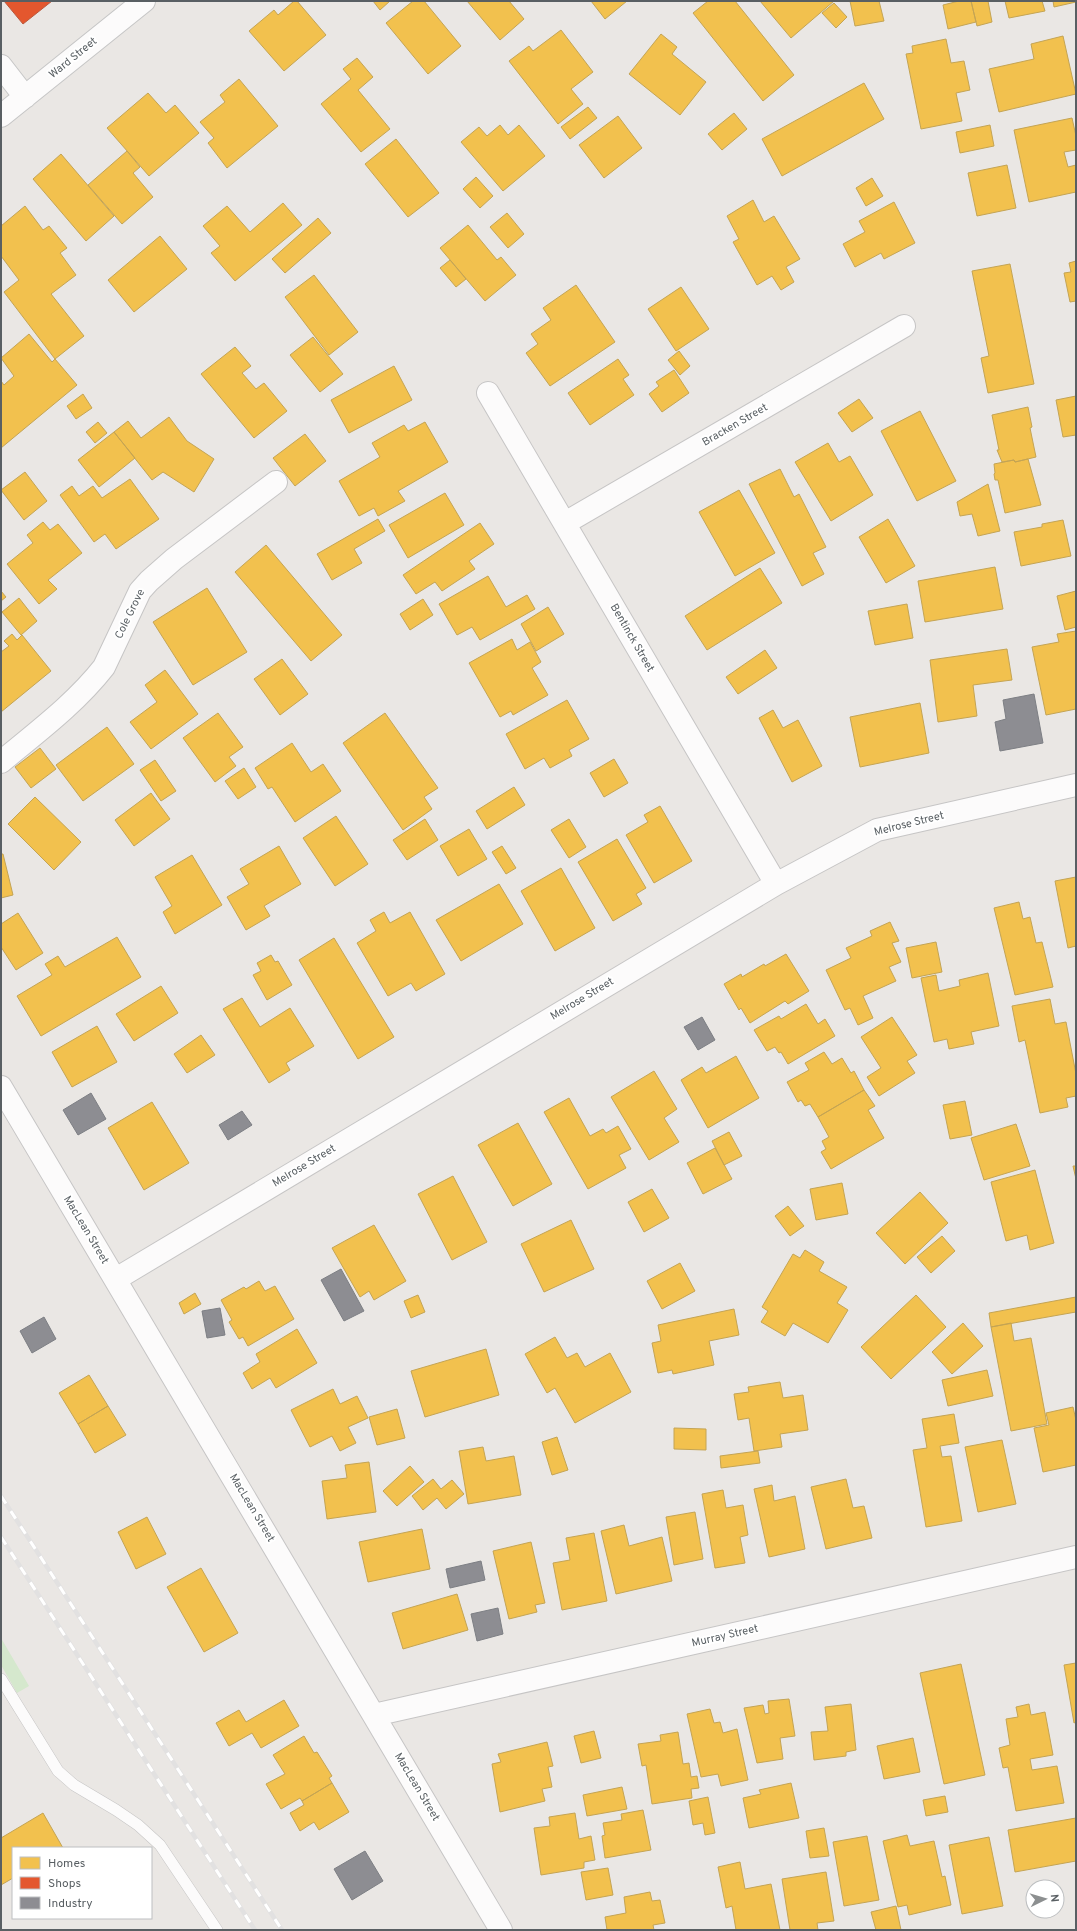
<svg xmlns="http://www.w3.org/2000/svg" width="1077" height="1931" font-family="Overpass,sans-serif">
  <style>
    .green { fill: #d5e8cd }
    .homes { fill: #f2c14e; stroke: #c4a454 }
    .shops { fill: #e4572e; stroke: #ba593e }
    .industry { fill: #8d8d92; stroke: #7d7f84 }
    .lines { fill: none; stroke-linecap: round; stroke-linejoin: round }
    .lane-casing { stroke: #c6c5c5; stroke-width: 12 }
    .street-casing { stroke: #c6c5c5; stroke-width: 24 }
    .secondary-casing { stroke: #c6c6c6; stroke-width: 24 }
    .lane { stroke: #fcfbfb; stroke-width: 11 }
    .street { stroke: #fcfbfb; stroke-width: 22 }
    .secondary { stroke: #fcfbfb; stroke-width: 22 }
    .rail-casing { stroke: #e2e1e1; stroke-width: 4.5 }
    .rail { stroke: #fff; stroke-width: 3; stroke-dasharray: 9; stroke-linecap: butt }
    .labels { text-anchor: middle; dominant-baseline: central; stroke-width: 4; stroke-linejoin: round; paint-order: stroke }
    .street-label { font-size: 11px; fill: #595f63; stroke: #fff }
  </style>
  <rect width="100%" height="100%" fill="#eae7e4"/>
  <path class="green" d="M1 1638 29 1686 17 1693 1 1665Z"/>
  <path class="homes" d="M294 1H297L326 35 284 71 249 31 274 10 278 15Z
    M373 1H390L380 10Z
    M413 1H424L461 46 428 74 386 23Z
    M467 1H509L524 19 500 40Z
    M591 1H627L605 19Z
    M708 1H735L794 75 763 101 693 13Z
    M760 1H834L791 38Z
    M850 1H879L884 21 855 26Z
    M959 1H971L976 22 948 29 943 5Z
    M971 1H988L992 22 977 26Z
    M1005 1H1042L1045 11 1009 18Z
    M1053 1H1076V2L1054 7Z
    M834 3 847 17 836 28 822 13Z
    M561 30 593 72 571 89 583 104 558 124 509 61 529 46 533 51Z
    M661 34 677 47 672 54 706 82 680 115 629 74Z
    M1063 36 1076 94 999 112 989 69 1034 59 1031 44Z
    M946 39 951 63 964 61 970 90 956 93 962 121 921 129 906 54 913 53 912 46Z
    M357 58 373 77 358 90 390 129 361 152 321 104 351 79 343 69Z
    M239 79 278 126 227 168 208 143 214 138 200 122 225 102 220 95Z
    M864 83 884 119 782 176 762 139Z
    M148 93 166 113 175 105 199 133 149 176 107 128Z
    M588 107 597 118 570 139 561 127Z
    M734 113 747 129 722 150 708 134Z
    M618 116 642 148 604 178 579 145Z
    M1072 118 1076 136V150L1064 152 1068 167 1076 165V192L1029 202 1014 130Z
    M500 125 508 135 519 125 545 156 503 191 461 142 479 127 487 136Z
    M990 125 994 146 960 153 956 132Z
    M396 139 439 193 408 217 365 164Z
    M127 151 140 167 133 173 153 197 122 224 88 185Z
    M61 154 114 216 86 241 33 179Z
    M1007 165 1016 208 977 216 968 173Z
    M476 177 493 196 480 208 463 189Z
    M872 178 883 196 866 206 856 188Z
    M753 200 764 222 774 216 800 259 786 267 794 282 781 290 772 276 757 285 733 242 739 239 727 216Z
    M894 202 915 243 884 259 881 253 855 267 843 244 865 232 859 221Z
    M283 203 302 225 235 281 211 253 220 246 203 226 227 206 250 232Z
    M25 206 43 230 49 226 67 248 60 253 76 275 51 294 84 336 55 359 4 292 19 280 1 256V226Z
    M507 213 524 234 508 248 490 227Z
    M318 218 331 233 285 273 272 259Z
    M468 225 497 260 501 257 516 275 485 301 440 248Z
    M160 236 187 269 134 312 108 280Z
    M450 260 466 279 456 287 440 268Z
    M1076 261V301L1070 302 1064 273 1071 272 1069 263Z
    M1010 264 1034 384 988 393 981 358 989 356 972 271Z
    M314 275 358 332 329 355 285 297Z
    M576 285 615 342 550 386 526 353 538 344 531 334 551 320 543 308Z
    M681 287 709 329 676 351 648 309Z
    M29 334 52 362 55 359 77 385 1 448V381L4 385 14 376 1 358Z
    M313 337 343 374 320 392 290 355Z
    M235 347 251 366 242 373 256 389 264 383 287 411 254 438 201 374Z
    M679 351 690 366 680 375 668 360Z
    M618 359 629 375 623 379 634 395 590 425 568 393Z
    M394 366 412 400 349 433 331 400Z
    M674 370 689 393 662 412 649 394 659 386 656 382Z
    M83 394 92 408 76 419 67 406Z
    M1076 396V435L1063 437 1056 400Z
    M859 399 873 418 852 432 838 413Z
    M1028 407 1032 427 1030 428 1036 457 1015 462 1014 460 1002 462 997 450H999L992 415Z
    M920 411 956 481 917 501 881 431Z
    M169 417 187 441 214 459 194 492 163 472 152 480 114 432 128 421 141 438Z
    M98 422 107 433 95 443 86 432Z
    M425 422 448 462 398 491 405 501 378 516 374 508 359 516 339 481 380 457 372 443 404 425 408 431Z
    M114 432 135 458 99 487 78 460Z
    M305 434 326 461 295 486 273 458Z
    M828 443 839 462 850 456 873 495 831 521 795 462Z
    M1028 459 1041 505 1005 513 998 480H995L994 474 995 473 994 464 1014 460 1015 462Z
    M780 469 794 497 799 494 826 547 813 553 824 574 802 586 749 484Z
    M25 472 47 501 24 520 1 490Z
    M130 479 159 519 116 549 105 534 94 542 60 495 72 486 79 496 93 486 102 498Z
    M988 484 1000 531 978 536 972 514 960 516 957 502Z
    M739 490 775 553 735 576 699 512Z
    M445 493 464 525 408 558 389 525Z
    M378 519 385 531 354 549 362 563 332 580 317 554Z
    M888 519 915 566 886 583 859 537Z
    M1063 520 1071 556 1021 566 1014 532 1042 527V524Z
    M43 522 50 530 58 524 82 553 48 580 57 589 39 604 7 564 33 543 27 535Z
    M480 523 494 544 469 561 475 569 442 591 435 582 416 594 403 575Z
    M266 545 342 635 311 661 235 572Z
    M995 567 1003 609 925 622 918 581Z
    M760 568 782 603 707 650 685 616Z
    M488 576 506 607 527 595 535 609 480 640 472 627 457 635 439 604Z
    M207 588 247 652 193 685 153 622Z
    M1 591 6 597 1 601Z
    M1076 591V627L1065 630 1057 596Z
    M19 598 37 621 21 635 2 612Z
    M423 599 433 615 410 630 400 614Z
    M907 604 913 638 875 645 868 611Z
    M548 607 564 634 536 651 521 624Z
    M1076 631V709L1046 715 1032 647 1059 642 1057 634Z
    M12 634 17 640 22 635 51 671 1 712V652L9 646 4 641Z
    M512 639 517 650 530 642 541 662 532 668 548 695 513 715 511 711 500 717 469 663Z
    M1007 649 1012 680 973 685 977 716 938 722 930 660Z
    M765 650 777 668 738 694 726 677Z
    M282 659 308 694 280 715 254 679Z
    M165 670 198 714 151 749 130 722 157 702 145 685Z
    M567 700 589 739 569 750 572 756 550 768 544 758 525 769 506 734Z
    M920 703 929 753 860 767 850 717Z
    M773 710 783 728 798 720 822 766 792 782 759 718Z
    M218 713 243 747 229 757 236 766 215 782 183 738Z
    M385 713 438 788 424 797 432 809 403 830 343 743Z
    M107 727 134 764 83 801 56 765Z
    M292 743 311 772 323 764 341 791 295 822 272 787 268 789 255 768Z
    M40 748 56 769 31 788 15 767Z
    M614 759 628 783 604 797 590 773Z
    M155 760 176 791 161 801 140 770Z
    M244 768 256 787 238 799 225 781Z
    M514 787 525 805 487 829 476 811Z
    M151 793 170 819 134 846 115 820Z
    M35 797 81 842 54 870 8 824Z
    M660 806 692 861 654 883 626 835 648 822 644 815Z
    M336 816 368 864 335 886 303 838Z
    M425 819 438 840 407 860 393 840Z
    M569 819 586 847 569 858 551 830Z
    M469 829 487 859 458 876 440 846Z
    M617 839 646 888 636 894 642 904 613 921 578 862Z
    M279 846 301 884 264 906 270 916 246 930 227 897 249 884 240 869Z
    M502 846 516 868 506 874 492 852Z
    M1 854H3L13 895 1 898Z
    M192 855 222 905 175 934 163 912 172 906 155 877Z
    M561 868 595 928 555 951 521 891Z
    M1076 877V946L1068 948 1055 881Z
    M499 884 523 924 461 961 436 920Z
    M1019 902 1023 919 1030 917 1036 943 1042 942 1053 987 1015 995 994 908Z
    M384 912 390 923 410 912 445 974 416 991 411 983 388 996 357 943 376 931 370 920Z
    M18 913 43 953 16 970 1 947V924Z
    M890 922 899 941 892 943 901 962 889 967 896 981 863 996 873 1018 858 1025 850 1008 845 1010 826 970 851 958 846 948 872 936 870 931Z
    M117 937 141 977 41 1036 17 996 52 975 45 964 58 956 65 967Z
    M334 938 394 1037 358 1059 299 960Z
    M936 942 942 972 912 978 906 948Z
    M786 954 809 991 788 1004 785 1001 750 1023 741 1008 739 1010 724 984 741 974 742 977 764 964 765 966Z
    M271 955 275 962 278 961 292 985 267 1000 253 975 261 971 257 963Z
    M988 973 999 1026 971 1032 974 1044 949 1049 947 1039 934 1042 921 978 936 975 939 991 960 986 959 980Z
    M161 986 178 1013 134 1041 116 1014Z
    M242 998 260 1027 290 1008 314 1046 286 1063 290 1070 269 1083 223 1009Z
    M1050 999 1055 1024 1066 1022 1076 1074V1096L1066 1098 1068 1107 1040 1113 1025 1040 1019 1042 1012 1006Z
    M806 1004 818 1024 825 1019 835 1036 788 1064 781 1052 779 1053 775 1047 767 1051 754 1030 779 1016 781 1019Z
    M892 1017 917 1055 907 1061 915 1073 879 1096 867 1077 881 1068 861 1037Z
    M97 1026 117 1062 72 1087 52 1052Z
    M201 1035 215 1055 187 1073 174 1054Z
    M824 1052 832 1064 842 1058 851 1073 854 1071 864 1090 818 1117 810 1104 805 1106 801 1100 798 1102 787 1082 809 1070 805 1063Z
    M736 1056 759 1098 708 1128 681 1080 702 1067 706 1073Z
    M654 1071 677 1109 664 1118 679 1142 649 1160 611 1097Z
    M864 1090 875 1106 868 1110 884 1138 831 1169 821 1152 826 1149 822 1141 829 1137 818 1117Z
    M569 1098 590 1136 603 1129 606 1133 618 1126 631 1149 619 1155 626 1168 588 1189 544 1112Z
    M965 1101 972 1135 950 1139 943 1105Z
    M152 1102 189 1163 144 1190 108 1128Z
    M518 1123 552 1184 513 1206 478 1145Z
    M1016 1124 1030 1166 984 1180 971 1138Z
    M729 1132 742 1156 724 1165 712 1141Z
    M715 1148 732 1179 703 1194 687 1163Z
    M1073 1166H1076V1179Z
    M1035 1170 1054 1243 1030 1250 1027 1235 1006 1241 991 1182Z
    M453 1176 487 1242 452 1260 418 1194Z
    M842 1183 848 1214 816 1220 810 1189Z
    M652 1189 669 1218 644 1232 628 1202Z
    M920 1192 948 1223 905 1264 876 1233Z
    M788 1206 804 1226 790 1236 775 1216Z
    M571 1220 594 1269 544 1292 521 1244Z
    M374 1225 406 1281 374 1300 369 1291 360 1297 332 1248Z
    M942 1236 955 1251 931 1273 917 1257Z
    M805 1250 824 1262 819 1271 847 1287 837 1303 848 1310 828 1343 793 1323 785 1336 761 1322 768 1311 762 1307 793 1254 800 1258Z
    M680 1263 695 1291 662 1309 647 1281Z
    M259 1281 265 1291 275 1286 294 1319 248 1346 243 1337 239 1339 229 1322 232 1320 221 1300 244 1287 246 1289Z
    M195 1293 201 1304 184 1314 179 1303Z
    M418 1295 425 1312 411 1318 404 1301Z
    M916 1295 946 1327 891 1379 861 1347Z
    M1076 1297V1312L991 1327 989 1313Z
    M734 1309 739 1335 709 1341 714 1365 673 1374 672 1370 658 1373 652 1343 661 1341 658 1325Z
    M963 1323 983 1346 952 1374 932 1352Z
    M1011 1323 1014 1341 1031 1338 1047 1424 1011 1431 991 1327Z
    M297 1329 317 1363 276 1388 270 1378 252 1389 243 1373 260 1362 256 1354Z
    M555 1337 567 1358 577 1353 585 1367 610 1353 631 1392 575 1423 555 1388 547 1393 525 1354Z
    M486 1349 499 1395 425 1417 411 1371Z
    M987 1370 993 1396 948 1406 942 1380Z
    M89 1375 108 1406 78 1424 59 1393Z
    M780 1382 783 1398 803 1395 808 1430 780 1434 782 1447 754 1451 749 1418 738 1420 734 1394 749 1392 748 1387Z
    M333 1389 340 1404 357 1396 368 1418 348 1427 356 1443 340 1451 332 1436 310 1447 291 1410Z
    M108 1406 126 1435 95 1453 78 1424Z
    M1073 1407 1076 1420V1465L1043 1472 1034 1428 1049 1425 1046 1413Z
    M397 1409 405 1438 377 1445 369 1417Z
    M954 1414 959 1443 940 1446 942 1457 951 1456 962 1521 926 1527 913 1450 927 1448 922 1419Z
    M674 1428 706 1429V1450L674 1449Z
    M557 1437 568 1470 552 1475 542 1442Z
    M1002 1440 1016 1504 978 1512 965 1447Z
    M483 1447 486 1461 514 1456 521 1495 468 1504 459 1451Z
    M758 1451 760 1463 721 1468 720 1456Z
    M369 1462 376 1512 327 1519 322 1481 347 1478 345 1465Z
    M410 1466 424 1482 397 1506 383 1491Z
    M433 1479 441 1489 452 1480 464 1494 446 1509 437 1498 423 1510 412 1496Z
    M846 1479 853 1508 864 1506 872 1538 826 1549 811 1487Z
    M772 1485 774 1501 795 1496 805 1549 769 1557 754 1489Z
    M723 1490 726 1508 743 1505 748 1535 740 1537 745 1563 715 1568 702 1494Z
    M695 1512 703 1559 674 1565 666 1517Z
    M147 1517 166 1554 136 1569 118 1532Z
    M624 1525 629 1546 662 1537 672 1581 616 1594 601 1531Z
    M422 1529 430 1569 368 1582 359 1542Z
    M594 1533 607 1601 562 1610 553 1563 570 1560 566 1538Z
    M531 1542 545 1603 535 1605 537 1612 509 1619 493 1551Z
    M201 1568 238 1633 204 1652 167 1587Z
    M457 1594 468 1630 403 1649 392 1613Z
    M1076 1663V1722L1074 1723 1064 1665Z
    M961 1664 985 1775 944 1784 920 1673Z
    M789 1699 795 1736 780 1738 783 1759 757 1763 744 1708 763 1705 765 1714 769 1713 768 1701Z
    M284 1700 299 1726 261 1748 252 1733 229 1746 216 1723 239 1710 246 1722Z
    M851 1704 856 1750 846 1752V1756L814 1760 811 1732 828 1731 825 1707Z
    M1029 1704 1031 1715 1045 1712 1053 1755 1030 1759 1032 1770 1057 1766 1064 1803 1016 1811 1008 1767 1003 1768 999 1748 1010 1745 1006 1719 1018 1717 1016 1707Z
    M710 1709 714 1723 720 1722 723 1733 737 1729 748 1780 721 1786 718 1774 701 1777 687 1714Z
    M594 1731 601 1758 581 1763 574 1736Z
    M678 1732 683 1764 689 1763 691 1777 697 1776 699 1788 691 1789 692 1798 652 1804 646 1765 642 1766 638 1744 661 1741 660 1735Z
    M304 1736 314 1753 317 1752 332 1776 329 1778 332 1783 302 1801 300 1798 281 1809 266 1784 285 1774 273 1755Z
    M913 1738 920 1772 884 1779 877 1746Z
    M547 1742 553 1766 548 1767 552 1787 542 1789 545 1801 500 1812 492 1764 501 1762 498 1754Z
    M332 1783 349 1812 319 1830 314 1822 300 1831 290 1813 304 1805 302 1801Z
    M791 1783 799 1818 749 1828 743 1798 761 1794 759 1790Z
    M622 1787 627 1809 587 1816 583 1795Z
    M945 1796 948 1812 926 1816 923 1800Z
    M708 1797 715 1833 705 1835 703 1823 693 1825 689 1801Z
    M643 1810 651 1850 605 1858 602 1836 605 1835 603 1823 622 1820 621 1814Z
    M43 1813 63 1848H13V1878L1 1885V1838Z
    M575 1813 579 1839 591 1836 595 1860 584 1862V1868L541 1875 534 1828 550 1826 549 1817Z
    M1076 1818V1861L1015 1872 1008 1830Z
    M824 1828 829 1856 810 1858 806 1831Z
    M907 1835 910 1846 934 1841 942 1877 945 1876 951 1905 909 1915 907 1905 898 1907 883 1841Z
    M867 1836 879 1900 844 1906 833 1842Z
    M989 1837 1003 1906 962 1914 949 1845Z
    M740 1862 745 1889 771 1884 780 1930H736L732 1906 726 1908 718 1867Z
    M608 1868 613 1895 586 1900 581 1872Z
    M826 1872 834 1921 817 1923 818 1930H790L782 1879Z
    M650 1892 652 1901 660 1900 665 1923 653 1925 654 1930H607L605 1917 626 1913 624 1897Z
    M896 1906 901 1930H876L871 1912Z"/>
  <path class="shops" d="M4 1H52L23 24Z"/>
  <path class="industry" d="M1034 694 1043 743 1000 751 995 722 1006 719 1003 700Z
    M702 1017 715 1040 698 1050 684 1027Z
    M91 1093 106 1119 78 1135 63 1110Z
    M242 1111 252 1125 228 1140 219 1125Z
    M341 1269 364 1311 344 1321 321 1280Z
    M220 1308 225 1335 207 1338 202 1311Z
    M44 1317 56 1339 32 1353 20 1331Z
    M481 1561 485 1580 450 1588 446 1569Z
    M498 1608 503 1634 477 1641 471 1614Z
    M365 1851 383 1881 352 1900 334 1869Z"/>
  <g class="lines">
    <g class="lane-casing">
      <path id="lane" d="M1 1679 58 1771 74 1785 116 1810 138 1825 160 1845 217 1930"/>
    </g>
    <g class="street-casing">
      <path id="street" d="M488 393 776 884
        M565 523 904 326
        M1 762C37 732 75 704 104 667L140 591 149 581 174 559 276 482
        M1 1087 501 1930
        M116 1279 776 884 877 830 1076 785
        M374 1715 1076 1557"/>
    </g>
    <g class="secondary-casing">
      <path id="secondary" d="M1 66 25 97
        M1 116 144 1"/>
    </g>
    <use href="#lane" class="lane"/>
    <use href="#street" class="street"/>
    <use href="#secondary" class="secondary"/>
    <g class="rail-casing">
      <path id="rail" d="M1 1496 282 1930
        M1 1537 255 1930"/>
    </g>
    <use href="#rail" class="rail"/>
  </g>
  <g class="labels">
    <g class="street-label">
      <text transform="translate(73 58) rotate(-39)">Ward Street</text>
      <text transform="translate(735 425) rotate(-30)">Bracken Street</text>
      <text transform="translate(130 614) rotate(-64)">Cole Grove</text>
      <text transform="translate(632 638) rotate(60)">Bentinck Street</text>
      <text transform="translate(909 824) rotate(-14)">Melrose Street</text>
      <text transform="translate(582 999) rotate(-31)">Melrose Street</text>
      <text transform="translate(304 1166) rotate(-31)">Melrose Street</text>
      <text transform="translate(86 1230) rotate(59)">MacLean Street</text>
      <text transform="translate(252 1508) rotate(59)">MacLean Street</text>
      <text transform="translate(725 1636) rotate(-13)">Murray Street</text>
      <text transform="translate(417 1787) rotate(59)">MacLean Street</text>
    </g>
  </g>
  <rect width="1077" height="1931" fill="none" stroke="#595f63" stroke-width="4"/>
  <rect x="12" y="1847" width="140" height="72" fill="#ffffff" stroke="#bdbfc1"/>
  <rect x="20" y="1857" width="20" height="12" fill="#f2c14e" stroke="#bdbfc1"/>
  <text x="48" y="1867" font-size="12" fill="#595f63">Homes</text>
  <rect x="20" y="1877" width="20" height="12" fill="#e4572e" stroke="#bdbfc1"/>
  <text x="48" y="1887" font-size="12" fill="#595f63">Shops</text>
  <rect x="20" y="1897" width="20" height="12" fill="#8d8d92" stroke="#bdbfc1"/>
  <text x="48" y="1907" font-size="12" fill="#595f63">Industry</text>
  <g transform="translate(1045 1899) rotate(85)"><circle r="19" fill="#ffffff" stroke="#bdbfc1"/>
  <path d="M0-3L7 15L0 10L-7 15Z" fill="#8c8f90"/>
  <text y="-6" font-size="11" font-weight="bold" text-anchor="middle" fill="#595f63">N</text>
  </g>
</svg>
